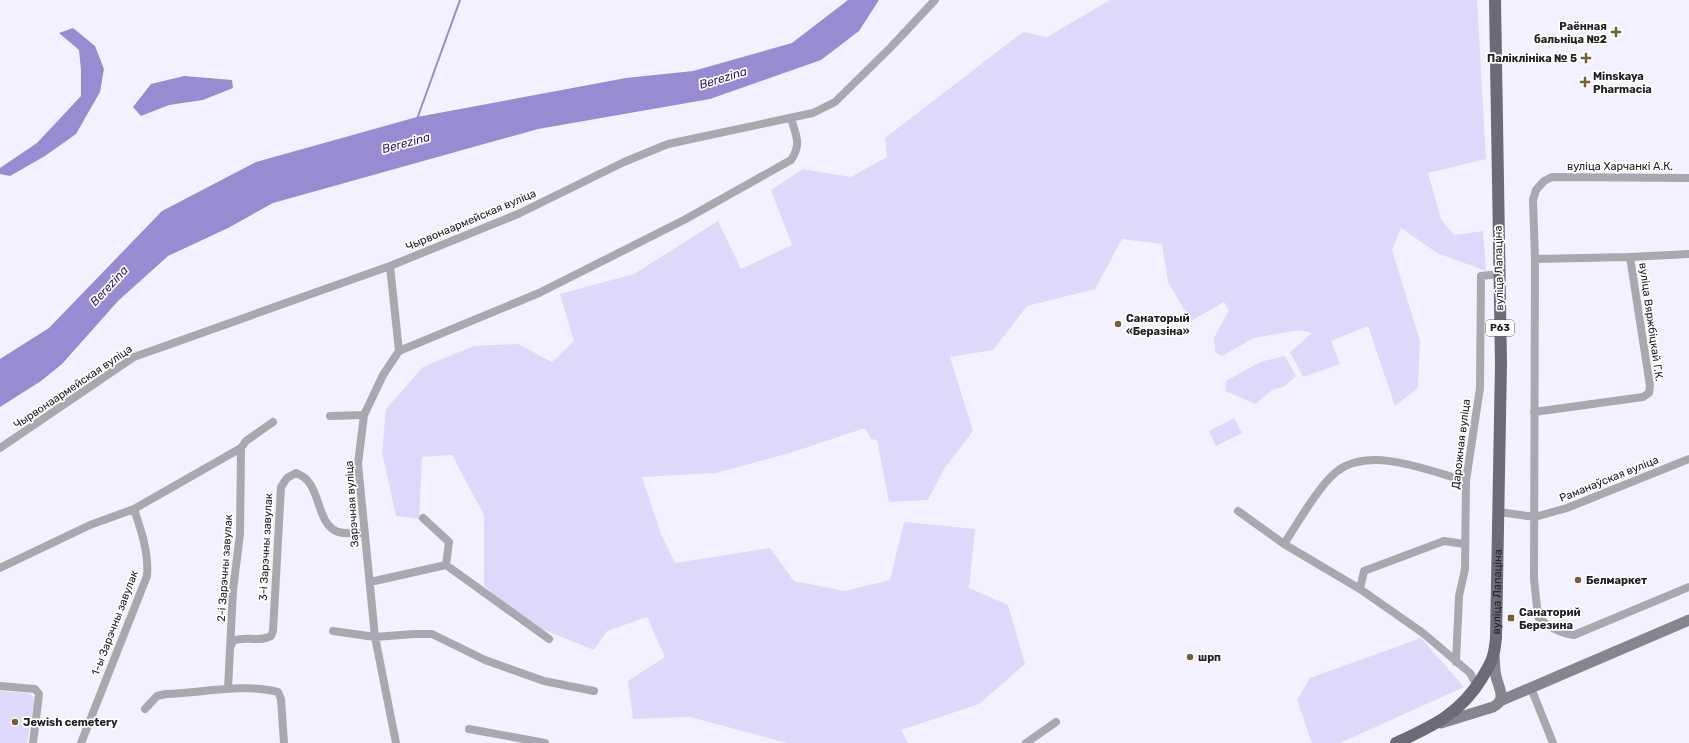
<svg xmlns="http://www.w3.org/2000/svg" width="1689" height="743" font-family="Rubik,sans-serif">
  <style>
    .green { fill: #ded8fa }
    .water { fill: #998bd1 }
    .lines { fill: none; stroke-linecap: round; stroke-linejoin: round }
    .stream { stroke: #998bd1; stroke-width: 2 }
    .minor { stroke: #a9a8ae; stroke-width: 8 }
    .secondary { stroke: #86848d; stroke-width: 11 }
    .primary { stroke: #6c6b75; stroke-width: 12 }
    .poi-dot { fill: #786031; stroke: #fff; stroke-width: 1.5 }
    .labels { text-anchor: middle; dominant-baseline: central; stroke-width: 3.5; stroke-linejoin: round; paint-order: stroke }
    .shield { fill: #fff; stroke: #636366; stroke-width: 1 }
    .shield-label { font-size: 10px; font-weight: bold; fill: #202025 }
    .poi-label { font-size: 11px; font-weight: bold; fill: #202025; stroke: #fff; text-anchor: start }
    .street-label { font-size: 11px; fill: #202025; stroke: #fff }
    .water-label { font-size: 12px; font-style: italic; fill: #35196b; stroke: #fff }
  </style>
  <rect width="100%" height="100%" fill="#f3f1ff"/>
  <path class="green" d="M1110 0H1477L1486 159 1428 173 1441 219 1454 235 1483 231 1486 271 1437 253 1401 228 1392 250 1420 341 1418 388 1395 406 1368 326 1331 341 1340 364 1303 377 1290 352 1312 333 1299 330 1254 338 1222 356 1215 352 1214 338 1229 310 1224 302 1191 321 1168 282 1162 244 1122 239 1095 289 1027 306 993 350 950 357 973 431 944 469 928 500 889 502 877 440 871 439 865 428 790 453 716 473 642 477 661 534 675 563 770 548 794 581 845 591 890 580 904 522 975 529 969 588 1008 605 1025 664 979 704 901 730 908 743H787L690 717 633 719 628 681 665 657 647 617 607 631 594 650 527 623 484 586V515L452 455 422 457 419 519 396 516 382 452 386 409 423 367 474 346 518 344 552 362 574 341 560 294 634 274 718 221 741 269 792 245 771 190 803 169 851 177 887 157 885 138 1023 32 1047 37Z
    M1285 356 1296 376 1285 386 1272 390 1256 404 1225 391 1226 381 1260 362Z
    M1234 418 1242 433 1216 446 1209 431Z
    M1421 638 1464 687 1340 743H1312L1297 700 1310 678Z
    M0 691 26 693 32 695 34 701 27 743H0Z"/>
  <path class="water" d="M848 0H879L859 31 821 60 710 99 538 129 273 203 228 228 168 256 118 301 62 364 41 381 0 407V359L49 328 162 211 256 162 417 117 626 78 693 71 792 43Z
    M73 28 95 46 104 69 100 92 76 134 45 156 10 176 0 174V168L37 143 81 96V70L79 50 59 33Z
    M184 76 232 80 233 88 203 100 169 105 141 116 133 107 151 84Z"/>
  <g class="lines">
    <path class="stream" d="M417 119 460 0"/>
    <path class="minor" d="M1689 178 1552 177 1544 181 1536 190 1533 200 1535 259 1534 579 1538 617C1548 627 1560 633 1574 635L1689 587
      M1535 259 1630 257 1689 254
      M390 266 399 351 383 375 364 415 358 464 375 637 396 743
      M399 351 539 293 684 220 791 160C802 144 796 136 791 118
      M1534 412 1643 397 1649 393 1650 386 1630 257
      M330 416 364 415
      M0 448 134 357 390 266 518 214 624 162 668 144 813 113 835 102 891 47 935 0
      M1238 511 1284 544 1360 589 1423 633 1470 673 1477 686
      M1499 512 1535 517 1567 508 1689 459
      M1284 544C1297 524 1319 486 1336 472 1370 445 1429 471 1466 481
      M446 565 549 639
      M0 568 90 525 134 509 241 448 246 441 273 422
      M370 582 446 565 449 542 423 518
      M1360 589 1364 571 1444 541 1464 544
      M333 631 375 637 414 634H432L485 660 544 681 594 691
      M230 648 233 641C245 635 259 643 271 636L273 631 281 487 287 478 296 473C323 482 314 523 338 532 346 534 355 533 364 533
      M1456 662 1459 596 1465 569 1466 481 1480 388 1481 276 1500 274
      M0 686 35 689 39 694 33 743
      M1531 688 1553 743
      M228 689 233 590 240 534 241 448
      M145 709 157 696 166 694C199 693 247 683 278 692L281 699 284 743
      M469 729 545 743
      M81 743 147 576C149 553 141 530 134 509
      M1026 743 1056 722"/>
    <path class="secondary" d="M1500 701 1689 620
      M1441 723 1493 707C1508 699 1498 688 1496 676 1494 669 1495 663 1494 656"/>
    <path class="primary" id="s1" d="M1396 743C1433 726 1460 714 1482 678 1492 661 1494 658 1496 638L1501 363 1495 0"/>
  </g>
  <g class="poi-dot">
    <path d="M1614 26h4v4h4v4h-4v4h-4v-4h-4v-4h4z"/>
    <path d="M1584 52h4v4h4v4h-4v4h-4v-4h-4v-4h4z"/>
    <path d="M1583 76h4v4h4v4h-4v4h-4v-4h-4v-4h4z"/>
    <circle cx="1118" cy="324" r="4"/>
    <circle cx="1578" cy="580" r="4"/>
    <rect x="1507" y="614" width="8" height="8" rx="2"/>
    <circle cx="1190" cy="657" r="4"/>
    <circle cx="15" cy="722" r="4"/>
  </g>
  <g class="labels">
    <rect class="shield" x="1486" y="320" width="28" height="16" rx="3"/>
    <g class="shield-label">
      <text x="1500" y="328">Р63</text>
    </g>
    <g class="poi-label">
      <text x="1607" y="26" text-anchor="end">Раённая<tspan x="1607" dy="13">бальніца №2</tspan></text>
      <text x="1577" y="58" text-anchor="end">Паліклініка № 5</text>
      <text x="1593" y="76">Minskaya<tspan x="1593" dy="13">Pharmacia</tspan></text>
      <text x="1126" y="318">Санаторый<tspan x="1126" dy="13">«Беразіна»</tspan></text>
      <text x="1586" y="580">Белмаркет</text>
      <text x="1519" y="612">Санаторий<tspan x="1519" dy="13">Березина</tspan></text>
      <text x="1198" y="657">шрп</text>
      <text x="23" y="722">Jewish cemetery</text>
    </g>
    <g class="street-label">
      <text x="1620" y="166">вуліца Харчанкі А.К.</text>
      <text transform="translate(471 220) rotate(-23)">Чырвонаармейская вуліца</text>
      <text transform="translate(1499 268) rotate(-91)">вуліца Лапаціна</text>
      <text transform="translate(1651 322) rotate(82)">вуліца Вяржбіцкай Г.К.</text>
      <text transform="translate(73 387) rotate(-34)">Чырвонаармейская вуліца</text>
      <text transform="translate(1461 444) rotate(-83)">Дарожная вуліца</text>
      <text transform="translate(1609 479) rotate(-22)">Раманаўская вуліца</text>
      <text transform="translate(352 504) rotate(-94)">Зарэчная вуліца</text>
      <text transform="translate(266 547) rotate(-87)">3-і Зарэчны завулак</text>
      <text transform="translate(225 568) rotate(-86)">2-і Зарэчны завулак</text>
      <text stroke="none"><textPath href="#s1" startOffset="199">вуліца Лапаціна</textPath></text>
      <text transform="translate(115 623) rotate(-69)">1-ы Зарэчны завулак</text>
    </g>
    <g class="water-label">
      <text transform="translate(723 78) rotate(-17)">Berezina</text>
      <text transform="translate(406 143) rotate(-15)">Berezina</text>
      <text transform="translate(109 286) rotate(-47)">Berezina</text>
    </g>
  </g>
</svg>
